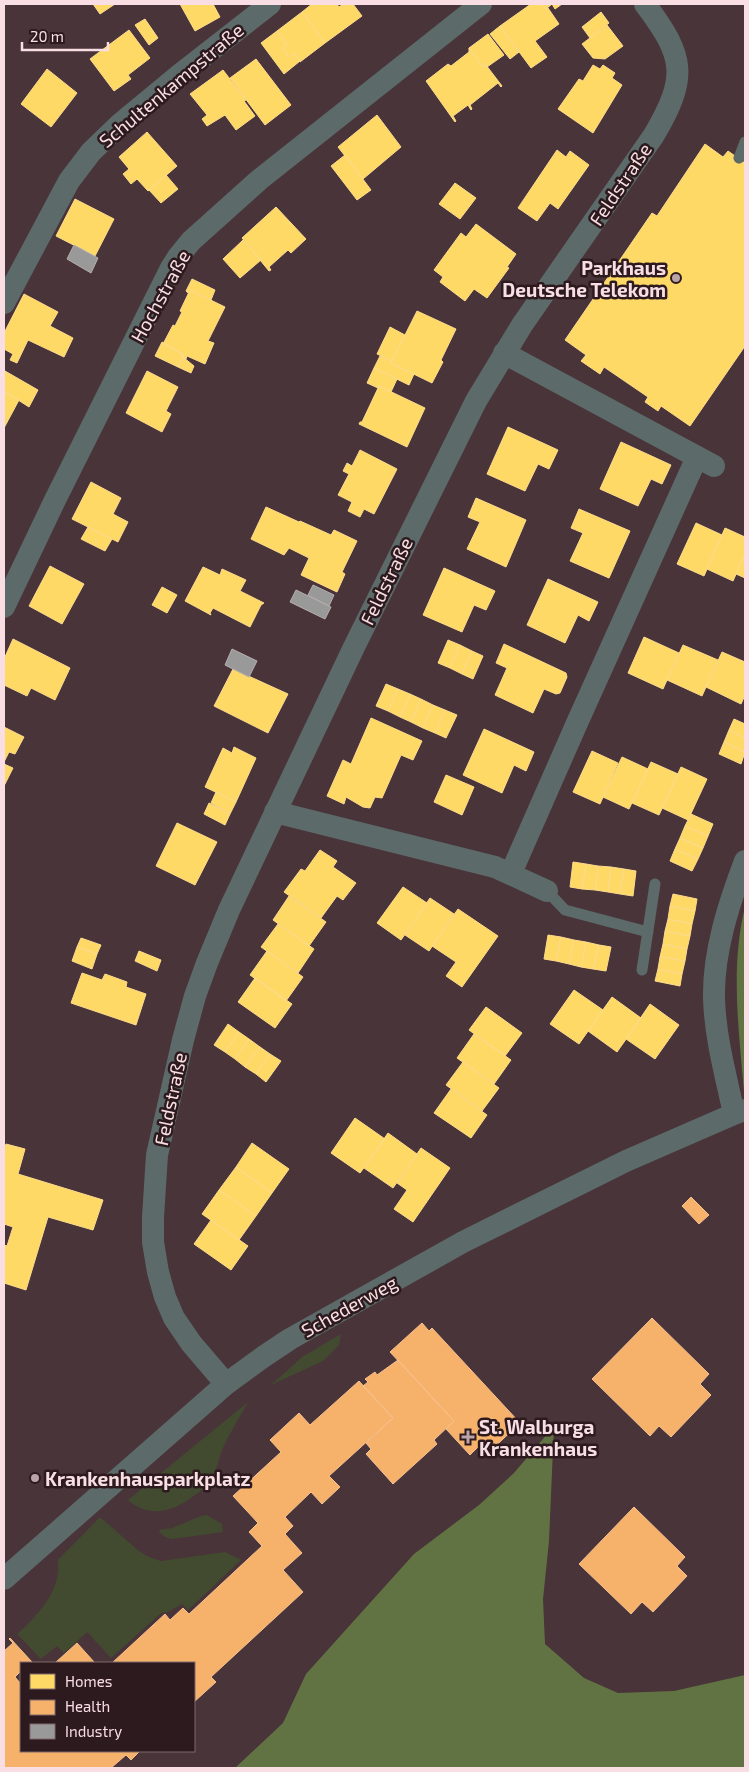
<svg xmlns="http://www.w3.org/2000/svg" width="749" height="1772" font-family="'Exo 2',sans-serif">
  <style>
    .green { fill: #424b2f }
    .forest { fill: #627343 }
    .homes { fill: #ffd966; stroke: #fddb8c }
    .health { fill: #f6b26b; stroke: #f7c08f }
    .industry { fill: #999; stroke: #b6aeaf }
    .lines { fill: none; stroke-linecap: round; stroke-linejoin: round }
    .lane { stroke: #5c6a69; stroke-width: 11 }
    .street { stroke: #5c6a69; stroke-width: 22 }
    .poi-dot { fill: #bba3a8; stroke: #2c1a1e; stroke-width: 2 }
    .labels { text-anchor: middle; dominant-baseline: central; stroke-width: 5; stroke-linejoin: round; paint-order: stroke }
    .street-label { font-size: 19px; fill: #f9dfe3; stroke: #2c1a1e }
    .poi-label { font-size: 19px; font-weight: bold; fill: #f9dfe3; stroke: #2c1a1e; text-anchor: start }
  </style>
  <rect width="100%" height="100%" fill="#493439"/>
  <path class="green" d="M341 1334 339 1345 323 1361 271 1385 302 1357Z
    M248 1402C239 1418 229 1434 222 1450 218 1461 216 1474 209 1483 205 1489 197 1493 191 1498 172 1512 148 1518 128 1500Z
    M207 1515 222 1524 223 1532 172 1539 165 1537 159 1532 160 1530 172 1528 201 1516Z
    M100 1517 139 1551 149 1557 161 1561 225 1552 241 1560 188 1610 182 1604 168 1612 161 1613 111 1658 87 1632 64 1653 57 1646 41 1659 17 1634C39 1614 61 1591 58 1560Z"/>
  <path class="forest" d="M745 907V1092H744C739 1031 730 968 745 907Z
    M554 1426 549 1541 543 1599 545 1644 584 1678 618 1693 674 1691 745 1675V1768H235L283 1723 306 1674 414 1554 479 1505 514 1473Z"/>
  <path class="homes" d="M93 4H115L100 14Z
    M180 4H213L220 17 195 31Z
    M312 4H337L339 7 343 4H353L362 16 325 43 302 12Z
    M531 4H542L546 9 548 8 559 24 535 41 547 57 531 68 500 26Z
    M542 4H562L555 9 552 4 546 9Z
    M302 12 325 43 300 62 294 53 289 57 282 48 287 44 277 31Z
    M601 12 609 23 590 38 582 27Z
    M145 19 158 38 149 45 135 25Z
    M607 25 623 46 605 59 593 58 582 44Z
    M500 26 519 52 510 59 490 34Z
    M129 30 150 58 128 75 131 79 114 91 90 59Z
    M277 31 287 44 282 48 289 57 294 53 300 61 284 74 261 43Z
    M488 34 504 55 487 67 486 65 483 67 469 48Z
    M469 48 483 67 486 65 502 86 501 87 498 83 470 105 472 109 471 110 468 105 453 116 456 121 455 122 426 81 448 64 451 66 469 52Z
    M256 59 291 105 265 125 230 78Z
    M593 65 600 69 603 65 615 73 612 78 622 85 593 133 558 109 579 79 583 81Z
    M47 69 77 93 51 127 21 104Z
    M223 70 246 100 244 101 255 116 236 130 225 115 207 126 202 119 207 115 190 94Z
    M377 115 401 147 363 179 338 147Z
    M147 132 177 166 148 191 137 179 131 184 123 174 129 169 119 157Z
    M705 144 723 157 728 151 745 163V346L690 426 661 406 658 411 645 402 648 397 604 367 600 374 581 361 586 355 565 340 652 213 657 216Z
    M557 150 566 157 570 151 589 165 558 209 550 203 537 221 518 208Z
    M345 155 371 190 357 200 331 166Z
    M166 175 178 189 161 203 149 190Z
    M455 183 476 198 460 219 439 204Z
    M75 199 114 219 95 256 56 236Z
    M276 207 306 239 291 253 288 250 269 267 271 270 269 271 242 238Z
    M476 224 516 254 507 267 509 268 487 298 474 289 465 301 440 282 443 277 434 270 461 233 466 237Z
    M243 240 261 260 240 278 223 259Z
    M192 279 215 290 211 300 190 290 188 293 186 291Z
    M190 290 225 307 208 341 214 343 205 364 187 356 186 359 182 357 184 355 163 344 173 325 175 326 182 312 180 311Z
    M24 294 58 312 50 326 73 338 64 357 28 340 17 363 10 360 13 354 4 349V333Z
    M417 311 456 329 441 360 443 362 432 383 391 363Z
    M390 327 405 335 392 361 377 354Z
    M162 342 184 355 178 367 155 356Z
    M380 356 392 361 391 363 414 374 409 385 374 368Z
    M183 357 194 366 191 373 178 367Z
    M374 368 397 379 391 392 379 386 378 388 367 383Z
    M5 371 38 390 29 407 4 391Z
    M147 371 178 387 166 411 171 414 162 432 126 413Z
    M379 386 425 408 407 447 359 424 360 422H362Z
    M4 391 19 400 4 428Z
    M508 427 558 450 549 469 538 464 525 491 487 474Z
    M621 442 671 465 662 484 651 479 638 506 600 489Z
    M360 450 397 469 374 514 364 509 360 517 348 511 352 502 338 495 349 474 343 471 347 463 352 466Z
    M91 482 121 498 113 514 128 522 118 542 72 519Z
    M476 498 526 520 506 567 467 549 480 522 468 517Z
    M266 507 299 522 300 521 331 535 334 530 357 541 342 572 345 574 337 592 301 575 309 558 289 548 284 555 251 539Z
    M579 509 630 531 609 578 570 561 583 533 571 528Z
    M696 523 722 535 704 576 677 564Z
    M88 527 112 539 105 551 81 539Z
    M725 528 745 537V554L733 581 707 569Z
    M745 554V578L736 574Z
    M50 566 84 584 62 624 29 606Z
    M203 567 220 575 222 569 246 580 240 591 264 603 261 605 250 627 213 608 210 613 211 615 185 601Z
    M444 568 495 591 486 610 474 605 462 632 423 615Z
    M548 579 598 602 589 621 578 615 565 643 527 625Z
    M162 587 177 595 167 613 152 605Z
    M644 637 679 653 663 689 628 673Z
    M13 639 70 668 55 700 31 688 27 696 4 685V659Z
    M448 640 460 645 450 668 438 663Z
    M504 644 566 673 567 677 560 693 556 694 544 689 533 713 495 695 507 668 496 663Z
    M460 645 472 651 462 674 450 668Z
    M683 645 718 660 702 696 667 680Z
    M472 651 483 656 473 679 462 674Z
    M722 652 745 662V695L741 704 706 687Z
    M233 669 288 694 268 733 214 706Z
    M386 684 398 689 388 711 376 706Z
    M398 689 410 694 400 717 388 711Z
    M410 694 421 699 411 722 400 717Z
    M421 699 433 705 423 728 411 722Z
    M433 705 445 710 435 733 423 728Z
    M445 710 457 715 446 738 435 733Z
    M371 718 422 741 413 760 401 755 382 798 375 797 370 808 363 807 346 797 344 804 327 796 343 760 351 764Z
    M734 719 745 724V738L729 730Z
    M4 727 24 737 15 754 9 752 4 762Z
    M484 729 534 752 526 771 514 765 502 793 463 775Z
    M729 730 745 738V752L724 742Z
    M724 742 745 752 741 764 719 754Z
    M234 747 256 758 236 802 205 787 223 748 232 753Z
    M592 751 618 763 600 804 573 792Z
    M622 757 648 769 629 809 603 797Z
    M651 762 678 774 659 815 632 803Z
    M4 764 13 768 4 786Z
    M681 767 707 779 688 820 662 808Z
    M446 775 474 787 462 815 434 802Z
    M216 792 236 802 230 814 211 803Z
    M209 803 230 814 225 825 204 814Z
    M691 814 713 824 708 836 685 826Z
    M177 823 217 842 195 885 156 866Z
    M685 826 708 836 703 848 680 838Z
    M680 838 703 848 698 859 675 849Z
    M675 849 698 859 692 871 670 861Z
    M320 850 337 861 333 867 356 883 343 900 337 896 321 918 284 892 301 869 305 871Z
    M573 862 586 864 582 889 570 887Z
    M586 864 598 866 595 890 582 889Z
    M598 866 611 867 608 892 595 890Z
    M611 867 624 869 620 894 608 892Z
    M624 869 636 871 633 896 620 894Z
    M403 887 427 903 401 940 377 923Z
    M673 894 697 899 695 911 670 906Z
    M289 896 326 922 309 946 273 920Z
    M430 898 454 914 429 951 405 935Z
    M670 906 695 911 692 924 668 919Z
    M458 909 498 936 462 987 446 976 456 962 432 946Z
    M668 919 692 924 690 936 665 931Z
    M278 924 314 949 298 973 261 947Z
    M665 931 690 936 687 949 663 944Z
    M548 935 561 937 556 961 544 959Z
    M561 937 574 940 569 964 556 961Z
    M81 938 101 945 97 954 77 947Z
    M574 940 586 942 581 967 569 964Z
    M586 942 599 945 593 969 581 967Z
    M663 944 687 949 685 961 660 957Z
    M599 945 611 947 606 971 593 969Z
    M77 947 97 954 92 969 72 961Z
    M139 951 161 960 157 971 135 961Z
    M267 951 303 977 286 1001 250 975Z
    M660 957 685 961 682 974 658 969Z
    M658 969 682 974 680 986 655 981Z
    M82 973 102 980 105 974 127 982 126 987 146 994 136 1025 71 1003Z
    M255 978 292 1004 275 1028 238 1002Z
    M574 990 603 1010 579 1044 550 1024Z
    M612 997 641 1018 617 1052 588 1031Z
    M650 1004 679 1025 655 1059 626 1039Z
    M486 1007 522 1033 505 1056 469 1030Z
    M228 1024 239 1032 225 1052 214 1045Z
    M239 1032 249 1039 235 1059 225 1052Z
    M474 1034 511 1060 494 1084 457 1058Z
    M249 1039 260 1047 245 1067 235 1059Z
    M260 1047 270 1054 256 1074 245 1067Z
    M270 1054 281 1061 266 1082 256 1074Z
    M463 1062 499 1088 482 1111 446 1085Z
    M451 1089 487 1115 471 1138 434 1113Z
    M355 1118 385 1139 360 1173 331 1153Z
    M388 1133 417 1154 393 1188 364 1168Z
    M252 1143 289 1169 272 1193 236 1167Z
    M6 1144 25 1149 18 1174 103 1200 93 1230 48 1217 26 1290 4 1283V1245L7 1246 13 1227 4 1224V1150Z
    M421 1148 450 1168 413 1222 394 1209 407 1190 397 1183Z
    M236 1167 272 1193 256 1216 219 1190Z
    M219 1190 256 1216 239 1240 202 1214Z
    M211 1220 248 1246 231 1270 194 1244Z"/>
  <path class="health" d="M691 1197 709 1215 699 1224 682 1206Z
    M652 1318 709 1374 700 1384 711 1395 671 1437 659 1426 650 1436 592 1379Z
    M422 1323 429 1331 432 1328 520 1423 486 1455 478 1447 470 1455 446 1429 454 1421 390 1352Z
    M398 1360 454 1421 434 1440 437 1444 393 1484 366 1454 371 1449 366 1443 393 1418 363 1386 368 1382 365 1379 375 1372 377 1375Z
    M359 1381 393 1418 329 1476 340 1487 322 1504 311 1492 285 1517 293 1526 285 1534 302 1553 283 1570 303 1592 211 1677 216 1682 194 1702V1663H112L165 1614 170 1620 183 1608 189 1614 262 1546 249 1532 258 1523 233 1496 281 1452 270 1440 299 1413 310 1425Z
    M634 1507 685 1557 677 1566 687 1576 653 1612 642 1602 631 1614 579 1564Z
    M10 1638 32 1662 21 1663V1671L15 1677 21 1684V1751H140L131 1760 126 1755 111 1768H4V1651L13 1643 9 1639Z
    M77 1643 95 1663H55Z"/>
  <path class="industry" d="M74 245 98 258 91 273 67 259Z
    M313 585 334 595 329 606 308 595Z
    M296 590 331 607 325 619 290 602Z
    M232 649 257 661 249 677 225 665Z"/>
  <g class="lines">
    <path class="lane" d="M739 158 745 142
      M547 891 565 910 648 932
      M642 970 655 884"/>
    <path class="street" d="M4 303 69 181 91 152 120 124 178 76 270 4
      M504 353 714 466
      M4 607 55 500 171 268 178 257 191 241 259 180 481 4
      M275 812 495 867 547 891
      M511 873 577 723 697 457
      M734 1114C726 1076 715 1037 714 998 713 952 729 903 745 861
      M226 1384 191 1343 174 1318 165 1297 158 1272 153 1242V1217L157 1155 183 1040 195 996 207 963 229 910 354 647 476 401 522 325 654 135C688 77 685 57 645 4
      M4 1579 226 1384 263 1357 290 1339 463 1242 626 1161 734 1114 745 1110"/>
  </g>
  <g class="poi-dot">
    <circle cx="676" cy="278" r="5"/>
    <path d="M465.5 1429.5h5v5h5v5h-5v5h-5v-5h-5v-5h5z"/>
    <circle cx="35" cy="1478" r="5"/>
  </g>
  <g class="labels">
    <g class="street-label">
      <text transform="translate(171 85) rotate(-40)">Schultenkampstraße</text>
      <text transform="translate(620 184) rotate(-56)">Feldstraße</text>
      <text transform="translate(160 296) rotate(-61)">Hochstraße</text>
      <text transform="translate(386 581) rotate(-64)">Feldstraße</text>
      <text transform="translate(170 1099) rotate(-78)">Feldstraße</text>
      <text transform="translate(349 1306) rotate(-29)">Schederweg</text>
    </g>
    <g class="poi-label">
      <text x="666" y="267" text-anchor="end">Parkhaus<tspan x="666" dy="22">Deutsche Telekom</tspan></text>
      <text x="479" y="1426">St. Walburga<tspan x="479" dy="22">Krankenhaus</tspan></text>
      <text x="45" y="1478">Krankenhausparkplatz</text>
    </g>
  </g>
  <rect width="749" height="1772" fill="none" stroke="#f9dfe3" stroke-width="10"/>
  <rect x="20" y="1662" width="175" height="90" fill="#2c1a1e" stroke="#7e696d"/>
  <rect x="30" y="1674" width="25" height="15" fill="#ffd966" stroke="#7e696d"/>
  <text x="65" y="1687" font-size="15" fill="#f9dfe3">Homes</text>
  <rect x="30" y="1700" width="25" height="15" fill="#f6b26b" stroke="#7e696d"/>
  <text x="65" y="1712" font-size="15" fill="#f9dfe3">Health</text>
  <rect x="30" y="1724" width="25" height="15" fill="#999999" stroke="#7e696d"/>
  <text x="65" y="1737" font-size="15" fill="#f9dfe3">Industry</text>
  <path d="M22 42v8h86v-8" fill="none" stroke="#f9dfe3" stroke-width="2.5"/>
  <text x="30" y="42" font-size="15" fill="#f9dfe3" stroke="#2c1a1e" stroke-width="4" paint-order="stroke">20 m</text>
</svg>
